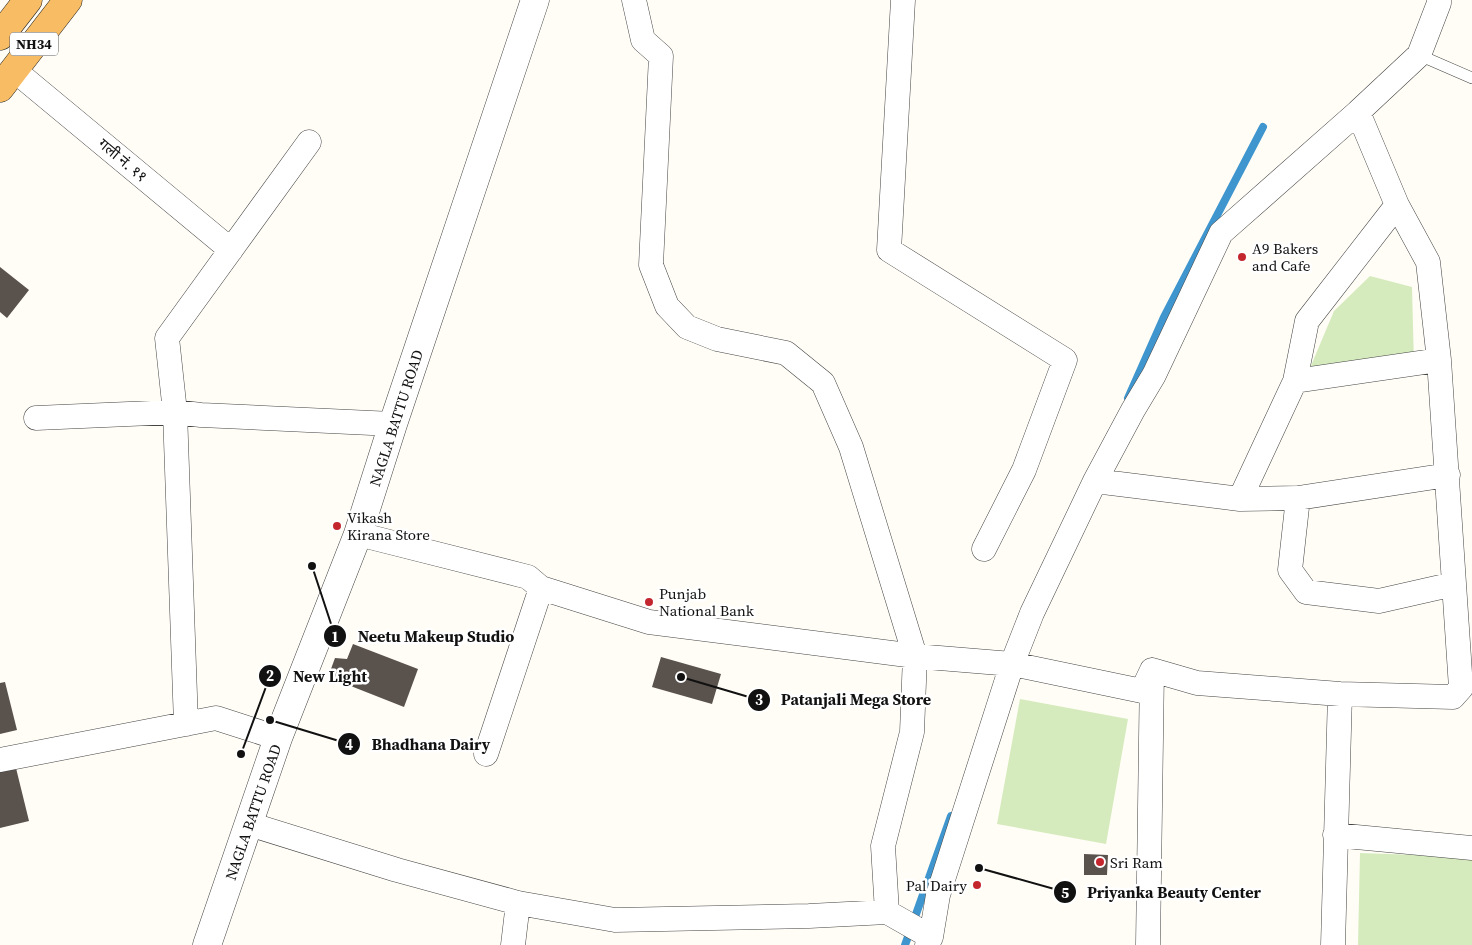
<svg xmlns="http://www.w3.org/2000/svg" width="1472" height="945" font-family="'Source Serif 4','Noto Sans Devanagari',serif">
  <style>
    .green { fill: #d5ebbd }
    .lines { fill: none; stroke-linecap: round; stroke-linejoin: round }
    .stream { stroke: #3f96cf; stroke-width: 8 }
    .building { fill: #5a524d }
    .service-casing { stroke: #444; stroke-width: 12 }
    .minor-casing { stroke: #444; stroke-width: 25 }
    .tertiary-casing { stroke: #444; stroke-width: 29 }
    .trunk-casing { stroke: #222; stroke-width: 29 }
    .service { stroke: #fff; stroke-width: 11 }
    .minor { stroke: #fff; stroke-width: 24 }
    .tertiary { stroke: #fff; stroke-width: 28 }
    .trunk { stroke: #f7bc64; stroke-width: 28 }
    .poi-dot { fill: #c4262e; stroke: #fff; stroke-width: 2 }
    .labels { text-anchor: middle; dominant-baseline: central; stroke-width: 5; stroke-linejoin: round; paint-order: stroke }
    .shield { fill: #fff; stroke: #585858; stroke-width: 1 }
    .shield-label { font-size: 14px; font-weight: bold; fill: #111 }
    .street-label { font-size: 15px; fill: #111; stroke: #fff }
    .poi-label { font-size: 15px; fill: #111; stroke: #fff; text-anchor: start }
    .leader { fill: none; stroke: #111; stroke-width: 2 }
    .callout-dot { fill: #111; stroke: #fff; stroke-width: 2 }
    .mark-label { font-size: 15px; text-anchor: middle; font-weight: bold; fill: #fff }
    .callout-label { font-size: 16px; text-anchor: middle; font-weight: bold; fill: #111; stroke: #fff; stroke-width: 5; stroke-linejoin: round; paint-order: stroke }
  </style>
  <rect width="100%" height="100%" fill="#fffdf5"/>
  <path class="green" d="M1370 276 1412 287 1414 365 1310 368 1334 311Z
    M1020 699 1128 719 1106 844 997 824Z
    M1360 853 1472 857V945H1358Z"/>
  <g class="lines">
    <path class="stream" d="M1128 398 1164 317 1263 127
      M905 945 951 816"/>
  </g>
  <path class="building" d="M0 267 29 290 7 318 0 312Z
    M353 644 418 669 404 707 328 677 335 658 347 659Z
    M661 657 721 674 712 704 652 687Z
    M5 682 17 730 0 734V683Z
    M15 764 29 821 0 828V767Z
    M1084 854 1108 855 1107 875H1084Z"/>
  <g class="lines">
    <g class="service-casing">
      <path id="service" d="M1419 55 1472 78"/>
    </g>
    <g class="minor-casing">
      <path id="minor" d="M634 0 643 40 661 56 651 265 667 306 687 327 717 339 786 353 823 383 851 447 915 656 912 732 883 846 887 912
        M903 0 889 250 1065 360 1024 470 984 549
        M14 70 231 250
        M1295 381 1439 360
        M36 418 175 412 201 415 393 424
        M1095 481 1240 499 1295 381 1307 321 1397 205 1358 112
        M1298 498 1290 570 1306 592 1379 601 1454 584
        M1240 499 1298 498 1448 475
        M358 534 528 577 541 588 649 622 915 656 1012 664 1142 691 1152 670 1148 945
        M1152 670 1197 683 1340 694 1453 697 1461 688 1439 360 1428 262 1397 205
        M186 724 175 412 167 338 309 142
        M486 754 541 588
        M0 760 216 718 278 738
        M249 824 397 870 518 903 615 920 809 916 887 912 931 937
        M1335 835 1472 848
        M513 945 518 903
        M927 945 931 937 938 895 1012 664 1032 613 1095 481 1133 410 1154 375 1221 233 1358 112 1419 55 1439 3V0
        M1333 945 1340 694"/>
    </g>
    <g class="tertiary-casing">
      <path id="tertiary" d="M207 945 278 738 358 534 393 424 535 0"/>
    </g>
    <g class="trunk-casing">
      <path id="trunk" d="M0 36 28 0
        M0 88 68 0"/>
    </g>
    <use href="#service" class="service"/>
    <use href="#minor" class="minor"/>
    <use href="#tertiary" class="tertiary"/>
    <use href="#trunk" class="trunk"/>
  </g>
  <g class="poi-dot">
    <circle cx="1242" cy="257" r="5"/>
    <circle cx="337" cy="526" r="5"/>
    <circle cx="649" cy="602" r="5"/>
    <circle cx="1100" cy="862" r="5"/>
    <circle cx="977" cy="885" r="5"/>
  </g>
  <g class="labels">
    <rect class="shield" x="10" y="32.5" width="48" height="23" rx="4"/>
    <g class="shield-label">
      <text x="34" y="44">NH34</text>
    </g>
    <g class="street-label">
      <text transform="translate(123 160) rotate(40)">गली नं. ११</text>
      <text transform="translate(396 418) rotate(-72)">NAGLA BATTU ROAD</text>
      <text transform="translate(253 812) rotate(-71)">NAGLA BATTU ROAD</text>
    </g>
    <g class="poi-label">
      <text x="1252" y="248">A9 Bakers<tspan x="1252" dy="17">and Cafe</tspan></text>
      <text x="347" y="517">Vikash<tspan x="347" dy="17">Kirana Store</tspan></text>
      <text x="659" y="593">Punjab<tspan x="659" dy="17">National Bank</tspan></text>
      <text x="1110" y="862">Sri Ram</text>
      <text x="967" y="885" text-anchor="end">Pal Dairy</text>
    </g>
  </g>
  <path class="leader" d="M312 566L335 636M241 754L270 676M681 677L759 700M270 720L349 744M979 868L1065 892"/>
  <g class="callout-dot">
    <circle cx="312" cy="566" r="5"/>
    <circle cx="241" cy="754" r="5"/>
    <circle cx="681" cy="677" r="5"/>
    <circle cx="270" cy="720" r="5"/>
    <circle cx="979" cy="868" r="5"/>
    <circle cx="335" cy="636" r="12"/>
    <circle cx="270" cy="676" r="12"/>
    <circle cx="759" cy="700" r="12"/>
    <circle cx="349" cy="744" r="12"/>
    <circle cx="1065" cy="892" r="12"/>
  </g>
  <g class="mark-label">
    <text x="335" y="642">1</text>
    <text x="270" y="681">2</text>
    <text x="759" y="705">3</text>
    <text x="349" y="750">4</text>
    <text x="1065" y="898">5</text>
  </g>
  <g class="callout-label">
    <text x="436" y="642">Neetu Makeup Studio</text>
    <text x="330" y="682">New Light</text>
    <text x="856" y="705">Patanjali Mega Store</text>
    <text x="431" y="750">Bhadhana Dairy</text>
    <text x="1174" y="898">Priyanka Beauty Center</text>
  </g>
</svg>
